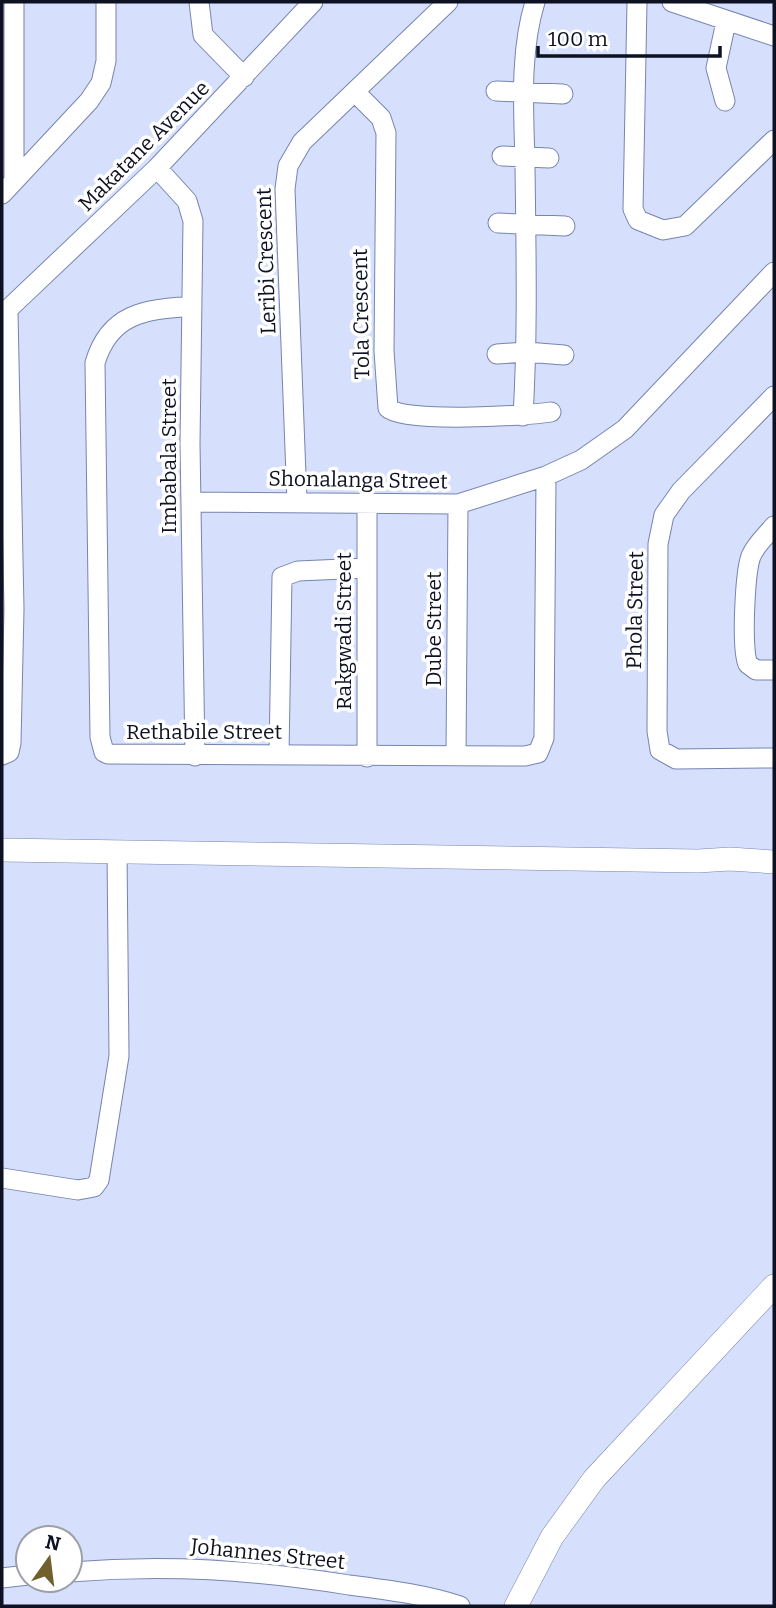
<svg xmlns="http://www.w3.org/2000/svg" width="776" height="1608" font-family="Bitter,serif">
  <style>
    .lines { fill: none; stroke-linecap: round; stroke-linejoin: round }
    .minor-casing { stroke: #7684b0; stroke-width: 21 }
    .major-casing { stroke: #7684b0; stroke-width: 24 }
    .minor { stroke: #fff; stroke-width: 19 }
    .major { stroke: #fff; stroke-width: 23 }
    .labels { text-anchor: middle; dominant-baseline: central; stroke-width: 7; stroke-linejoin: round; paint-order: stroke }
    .street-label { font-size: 21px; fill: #0d1122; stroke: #fff }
  </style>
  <rect width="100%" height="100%" fill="#d6e0fd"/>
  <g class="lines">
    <g class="minor-casing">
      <path id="minor" d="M14 2V180
        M199 2 203 35 244 77
        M637 2 633 209 638 220 663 230 685 226 774 140
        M672 2 774 36
        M496 91 563 94
        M355 92 381 118 386 133 384 351 388 408C402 423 526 416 551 412
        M725 101 716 68 726 22
        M502 156 549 158
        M157 168 187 201 193 221 190 444 195 756
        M2 194 89 101 101 83 106 61V2
        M498 223 565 226
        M192 306C146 310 110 312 95 363L100 737 104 752 108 754 525 756 538 753 544 738 546 476
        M2 315 157 168 313 2
        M497 354 526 352 564 355
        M774 396 681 491 664 515 658 544 657 731 660 750 676 759 774 758
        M523 416C528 333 526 249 525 166 524 112 519 54 535 2
        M297 501 285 189 288 166 302 142 448 2
        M191 502 458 504 546 476 581 460 625 429 774 272
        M367 504V757
        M774 526C766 536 756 544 751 556 745 572 741 650 748 664L756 670H774
        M2 755 9 752 11 743 14 609 8 311
        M279 755 282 577 298 571 366 568
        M456 755 458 504
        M2 1178 78 1190 94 1187 99 1180 119 1056 117 851
        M70 1572C167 1564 253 1570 349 1585 387 1590 423 1594 460 1606
        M2 1578 28 1575"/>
    </g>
    <g class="major-casing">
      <path id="major" d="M2 850 698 861 730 859 774 862
        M516 1606 552 1537 594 1479 774 1286"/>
    </g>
    <use href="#minor" class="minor"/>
    <use href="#major" class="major"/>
  </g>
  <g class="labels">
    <g class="street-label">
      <text transform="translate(144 146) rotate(-45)">Makatane Avenue</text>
      <text transform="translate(266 261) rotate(-92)">Leribi Crescent</text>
      <text transform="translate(361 314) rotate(-91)">Tola Crescent</text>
      <text transform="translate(169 456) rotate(-90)">Imbabala Street</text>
      <text transform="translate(358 480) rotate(1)">Shonalanga Street</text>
      <text transform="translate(635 610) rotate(-89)">Phola Street</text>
      <text transform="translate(434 629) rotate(-90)">Dube Street</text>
      <text transform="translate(344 631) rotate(-90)">Rakgwadi Street</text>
      <text x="204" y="732">Rethabile Street</text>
      <text transform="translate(268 1554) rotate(6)">Johannes Street</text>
    </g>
  </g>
  <rect width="776" height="1608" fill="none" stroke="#0d1122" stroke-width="7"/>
  <g transform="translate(49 1559) rotate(14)"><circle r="33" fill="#ffffff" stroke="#9ea0a7" stroke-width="2"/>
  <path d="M0-5L12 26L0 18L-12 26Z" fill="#71602e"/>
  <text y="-10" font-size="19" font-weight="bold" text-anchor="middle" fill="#0d1122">N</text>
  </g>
  <path d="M538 46v10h182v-10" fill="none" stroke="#0d1122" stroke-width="3.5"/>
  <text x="548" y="46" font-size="21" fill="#0d1122" stroke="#ffffff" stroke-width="5" paint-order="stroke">100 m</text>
</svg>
